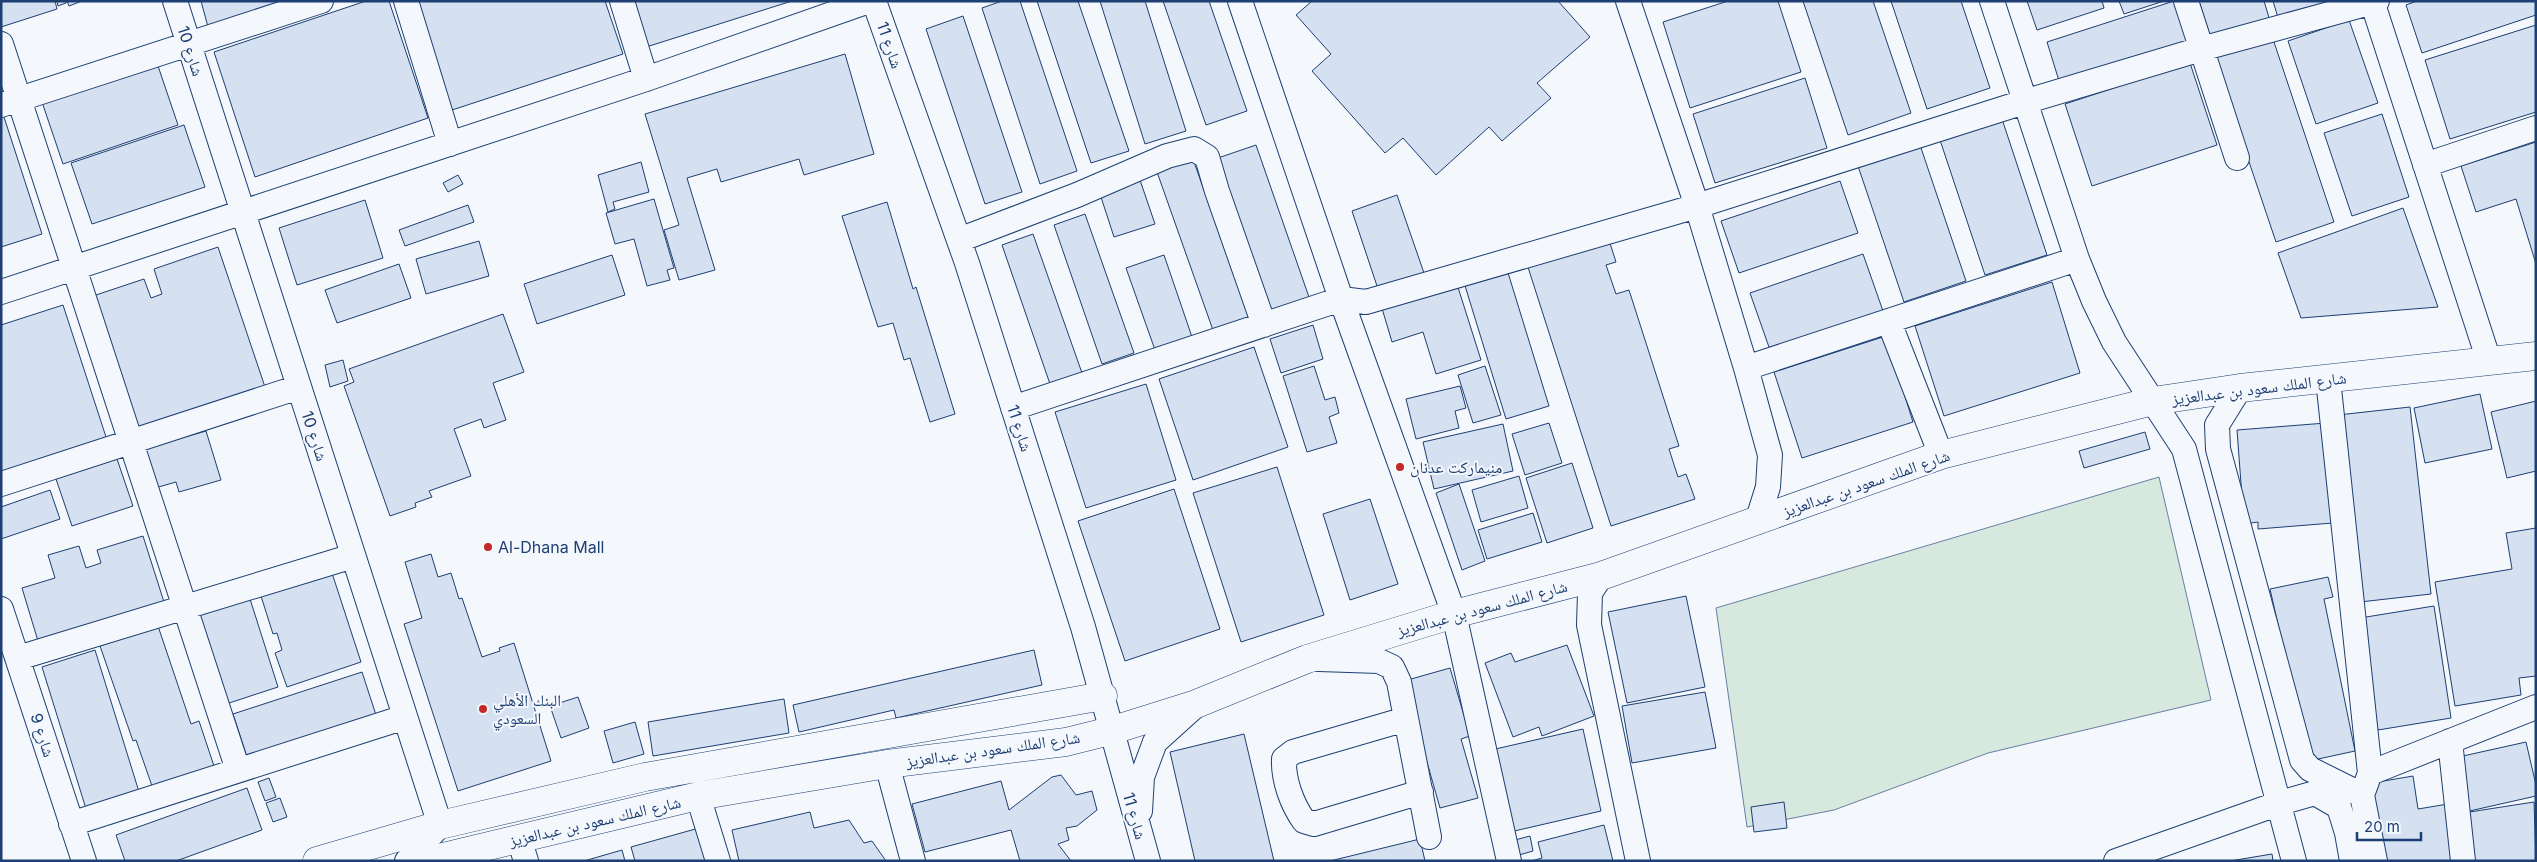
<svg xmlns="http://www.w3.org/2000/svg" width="2537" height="862" font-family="Inter,'Noto Naskh Arabic',sans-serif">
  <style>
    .green { fill: #d7e8df; stroke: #687fa3 }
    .building { fill: #d5e0f0; stroke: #1d3f73 }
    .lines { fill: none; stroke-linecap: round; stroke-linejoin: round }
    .minor-casing { stroke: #1d3f73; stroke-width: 26 }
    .major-casing { stroke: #1d3f73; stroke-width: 29 }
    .minor { stroke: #f4f7fb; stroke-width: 24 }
    .major { stroke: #f4f7fb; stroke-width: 28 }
    .poi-dot { fill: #c62828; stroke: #f4f7fb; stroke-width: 2 }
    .labels { text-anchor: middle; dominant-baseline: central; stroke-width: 4; stroke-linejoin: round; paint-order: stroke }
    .street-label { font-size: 16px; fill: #1d3f73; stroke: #f4f7fb }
    .poi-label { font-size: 16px; fill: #1d3f73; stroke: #f4f7fb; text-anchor: start }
  </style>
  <rect width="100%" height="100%" fill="#f4f7fb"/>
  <path class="green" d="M2159 477 2211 700 1988 753 1834 810 1747 827 1716 608Z"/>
  <path class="building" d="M1 1H55L57 9 1 27Z
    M57 1H66V3L58 6Z
    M67 1H82L69 6Z
    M201 1H293L208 27Z
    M366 1H389L428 118 255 177 214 52Z
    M413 1H605L623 54 449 111Z
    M628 1H792L643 48Z
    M1002 1H1020L1077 171 1040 184 982 8Z
    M1037 1H1078L1129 151 1091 163Z
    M1100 1H1145L1186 131 1145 144Z
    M1163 1H1209L1247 111 1206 125Z
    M1312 1H1558L1590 37 1537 83 1551 98 1502 141 1489 127 1436 175 1403 138 1385 153 1312 71 1331 54 1296 15Z
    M1728 1H1778L1801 72 1690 108 1663 22Z
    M1803 1H1873L1911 113 1848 135Z
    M1891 1H1961L1990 88 1927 109Z
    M2027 1H2102L2104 8 2037 30Z
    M2119 1H2164L2124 14Z
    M2174 1H2177L2190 43 2060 84 2047 42Z
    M2199 1H2264L2270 21 2211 39Z
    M2273 1H2340L2279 21Z
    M2417 1H2536V15L2422 53 2406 5Z
    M963 16 1022 192 985 204 926 29Z
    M2349 20 2378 103 2316 124 2288 41Z
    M2536 25V112L2450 139 2425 60Z
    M2272 36 2334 222 2276 242 2213 55Z
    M845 54 874 154 804 175 799 159 721 182 717 169 687 178 715 270 679 280 664 230 679 225 645 114Z
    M157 63 178 125 63 164 42 102Z
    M2190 63 2217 145 2092 186 2065 104Z
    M1805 78 1827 148 1715 183 1693 114Z
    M3 114 42 234 1 247V115Z
    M2382 114 2409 197 2352 216 2324 133Z
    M2002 119 2047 255 1985 275 1940 140Z
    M184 125 205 187 92 224 71 163Z
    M2536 142V264L2516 199 2476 212 2461 166Z
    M1256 145 1310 300 1270 314 1215 159Z
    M1920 145 1966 281 1904 302 1858 166Z
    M1193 159 1250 321 1214 333 1157 172Z
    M641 162 649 192 613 202 615 209 608 212 598 175Z
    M458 175 463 184 448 192 443 183Z
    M1140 180 1155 224 1114 237 1100 194Z
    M1840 181 1858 233 1739 273 1721 221Z
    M1397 195 1424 273 1378 289 1352 211Z
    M654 199 674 268 667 270 670 280 647 286 634 239 615 244 606 213Z
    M365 200 383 258 297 285 279 228Z
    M887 202 913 289 916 287 955 414 930 422 910 358 904 360 893 323 878 327 842 216Z
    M468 205 474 222 405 246 399 230Z
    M2403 208 2438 307 2301 318 2278 253Z
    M1085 214 1134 353 1102 364 1054 225Z
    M1033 234 1082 373 1050 384 1002 245Z
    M1607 234 1616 262 1606 265 1616 294 1629 290 1679 446 1669 449 1678 477 1686 474 1695 499 1611 526 1526 261Z
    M479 241 489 276 426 294 416 259Z
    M218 247 267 393 133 437 87 298 144 279 151 298 162 294 154 269Z
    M1863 254 1883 311 1770 350 1750 293Z
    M612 255 625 295 537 324 524 284Z
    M1164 255 1192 337 1155 350 1126 268Z
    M1505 263 1549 406 1506 419 1462 276Z
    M399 264 411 298 337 323 325 290Z
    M1456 281 1481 360 1436 374 1423 332 1392 342 1381 305Z
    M2052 282 2080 373 1944 416 1915 326Z
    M63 305 107 440 1 475V325Z
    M503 314 524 372 493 383 506 420 484 428 481 419 454 429 471 476 429 491 432 497 415 503 416 507 390 516 344 386 354 382 349 369Z
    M1313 325 1323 359 1281 373 1270 339Z
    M1886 336 1913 422 1802 458 1774 372Z
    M1254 347 1288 447 1193 480 1159 379Z
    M343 360 348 381 330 387 325 365Z
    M1314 366 1325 400 1335 397 1339 413 1329 417 1337 443 1307 452 1283 376Z
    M1485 366 1501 415 1473 423 1458 375Z
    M1146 384 1176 480 1086 508 1055 412Z
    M1460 386 1466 408 1455 411 1459 428 1416 439 1406 399Z
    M2480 394 2492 449 2425 463 2414 408Z
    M2536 401V471L2507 478 2491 412Z
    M2410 407 2431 594 2360 602 2338 415Z
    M1549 423 1562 463 1525 475 1512 434Z
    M2326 423 2333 523 2258 529V522L2244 524 2237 430Z
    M1503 424 1513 471 1434 489 1423 442Z
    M206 431 221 480 179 492 176 482 155 488 143 449Z
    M2145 432 2150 449 2084 468 2079 451Z
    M117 459 133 506 72 526 56 479Z
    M1572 463 1593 528 1547 543 1526 478Z
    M1277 467 1324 615 1241 642 1193 493Z
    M1519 476 1528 508 1481 522 1472 490Z
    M1459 484 1485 561 1462 570 1436 493Z
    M1174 489 1220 629 1125 661 1078 521Z
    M50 490 60 519 1 539V507Z
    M1370 499 1398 584 1350 600 1323 514Z
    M1533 513 1542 542 1487 559 1478 530Z
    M2536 528V676L2519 678 2521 695 2455 706 2435 582 2512 569 2506 533Z
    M143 536 164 602 38 641 22 588 55 578 48 555 79 546 86 568 101 563 97 550Z
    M431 554 438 577 451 573 459 599 462 598 482 657 500 651 499 648 514 643 551 761 458 791 404 624 422 618 405 562Z
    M331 570 361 662 287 687 275 653 282 650 277 633 273 634 260 593Z
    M2328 577 2333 597 2324 599 2355 751 2309 761 2270 589Z
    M1686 596 1705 687 1627 703 1608 612Z
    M250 599 278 687 226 704 197 616Z
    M2434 606 2451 718 2378 730 2360 618Z
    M158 626 191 724 199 721 214 766 152 786 136 740 133 741 100 646Z
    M1567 645 1594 716 1542 736 1539 727 1513 737 1485 663 1511 653 1515 662Z
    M95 650 140 795 87 812 42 667Z
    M1034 650 1042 685 896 718 894 710 799 732 793 705Z
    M1450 668 1470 736 1461 739 1478 798 1440 808 1404 681Z
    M362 672 377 718 248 760 233 714Z
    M1705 692 1716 748 1632 763 1622 706Z
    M578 697 589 728 561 738 550 706Z
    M784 699 789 733 653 756 648 722Z
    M635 722 644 754 613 763 604 731Z
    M1583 729 1601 811 1510 832 1491 750Z
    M1244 734 1274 861H1195L1170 752Z
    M2526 742 2536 785V796L2465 812 2454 758Z
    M1061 775 1076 795 1092 791 1097 810 1077 826 1066 828 1069 840 1058 844 1071 861H1020L1011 830 925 852 912 804 1001 781 1009 810 1052 777Z
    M2413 776 2418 809 2448 804 2457 861H2384L2372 783Z
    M269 778 276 797 265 801 258 782Z
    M247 788 262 830 176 861H125L116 835Z
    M280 798 287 817 273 822 266 803Z
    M1784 802 1787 828 1754 832 1751 807Z
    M2534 802 2536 861H2470L2463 813Z
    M810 812 814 828 849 820 864 843 872 841 886 861H739L732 830Z
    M1604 825 1613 861H1531L1542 858 1538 842Z
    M699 828 709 861H635L631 847Z
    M1530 836 1533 851 1519 855 1515 840Z
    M1420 839 1425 861H1330Z
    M622 850 625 861H584Z
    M2272 854 2273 861H2230Z"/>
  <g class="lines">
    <g class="minor-casing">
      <path id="minor" d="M175 1 440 825 407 861
        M406 1 450 144
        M622 1 646 79
        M874 1 967 263 1083 627 1148 861
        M1240 1 1341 299 1454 614 1509 861
        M1628 1 1697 206 1746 368 1770 455 1768 487 1757 522
        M1992 1 2077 259 2094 301 2114 342 2184 449 2294 861
        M2186 1 2237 158
        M2372 1 2489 361
        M1 44 238 770
        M1 105 321 1
        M2425 165 2536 128
        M959 240 1077 195 1167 156 1194 149 1207 157 1217 191 1264 325
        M1 292 646 79 869 1
        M1889 322 1941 455
        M1746 368 2077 259
        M2328 379 2370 773 2362 795 2375 861
        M2240 388 2217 425 2218 449 2302 760 2310 769 2362 795
        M1013 408 1341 299 1366 302 1697 206 2024 102 2201 49 2377 1
        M1 484 299 387
        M1601 576 1590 593 1589 625 1638 861
        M1 609 84 861
        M18 658 353 556
        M1319 659 1379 661 1392 667 1399 682 1429 837
        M1406 719 1293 752 1284 759C1283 780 1292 804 1304 821L1314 824 1421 792
        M2450 741 2463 861
        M887 764 913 861
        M2370 773 2536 707
        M698 796 718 861
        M1140 811 1142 777 1155 742 1196 705
        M71 824 405 717
        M519 839 526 861
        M2116 861 2280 803 2315 793 2339 807 2347 833 2352 861"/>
    </g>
    <g class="major-casing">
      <path id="major" d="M317 861 440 825 645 777 1103 696
        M426 861 698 796 887 764 1066 742 1110 731 1196 704 1307 659 1454 614 1601 576 1941 455 2153 401 2240 388 2536 356"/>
    </g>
    <use href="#minor" class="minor"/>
    <use href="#major" class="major"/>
  </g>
  <g class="poi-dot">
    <circle cx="1400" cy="467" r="5"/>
    <circle cx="488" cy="547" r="5"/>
    <circle cx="483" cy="709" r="5"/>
  </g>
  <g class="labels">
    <g class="street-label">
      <text transform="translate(890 45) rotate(71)">شارع 11</text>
      <text transform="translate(191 51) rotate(72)">شارع 10</text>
      <text transform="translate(2259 388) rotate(-7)">شارع الملك سعود بن عبدالعزيز</text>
      <text transform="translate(1020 428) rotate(72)">شارع 11</text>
      <text transform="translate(315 436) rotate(72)">شارع 10</text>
      <text transform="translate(1866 483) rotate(-19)">شارع الملك سعود بن عبدالعزيز</text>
      <text transform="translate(1482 608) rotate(-15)">شارع الملك سعود بن عبدالعزيز</text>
      <text transform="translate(43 735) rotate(72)">شارع 9</text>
      <text transform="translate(993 749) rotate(-8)">شارع الملك سعود بن عبدالعزيز</text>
      <text transform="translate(1135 816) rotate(74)">شارع 11</text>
      <text transform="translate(595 821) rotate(-13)">شارع الملك سعود بن عبدالعزيز</text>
    </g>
    <g class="poi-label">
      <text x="1410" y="467">منيماركت عدنان</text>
      <text x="498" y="547">Al-Dhana Mall</text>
      <text x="493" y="700">البنك الأهلي<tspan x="493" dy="18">السعودي</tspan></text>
    </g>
  </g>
  <rect width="2537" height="862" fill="none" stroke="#1d3f73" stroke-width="5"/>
  <path d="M2357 832v8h64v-8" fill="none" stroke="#1d3f73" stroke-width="2.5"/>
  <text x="2364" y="832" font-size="15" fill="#1d3f73" stroke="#f4f7fb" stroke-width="4" paint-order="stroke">20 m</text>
</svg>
